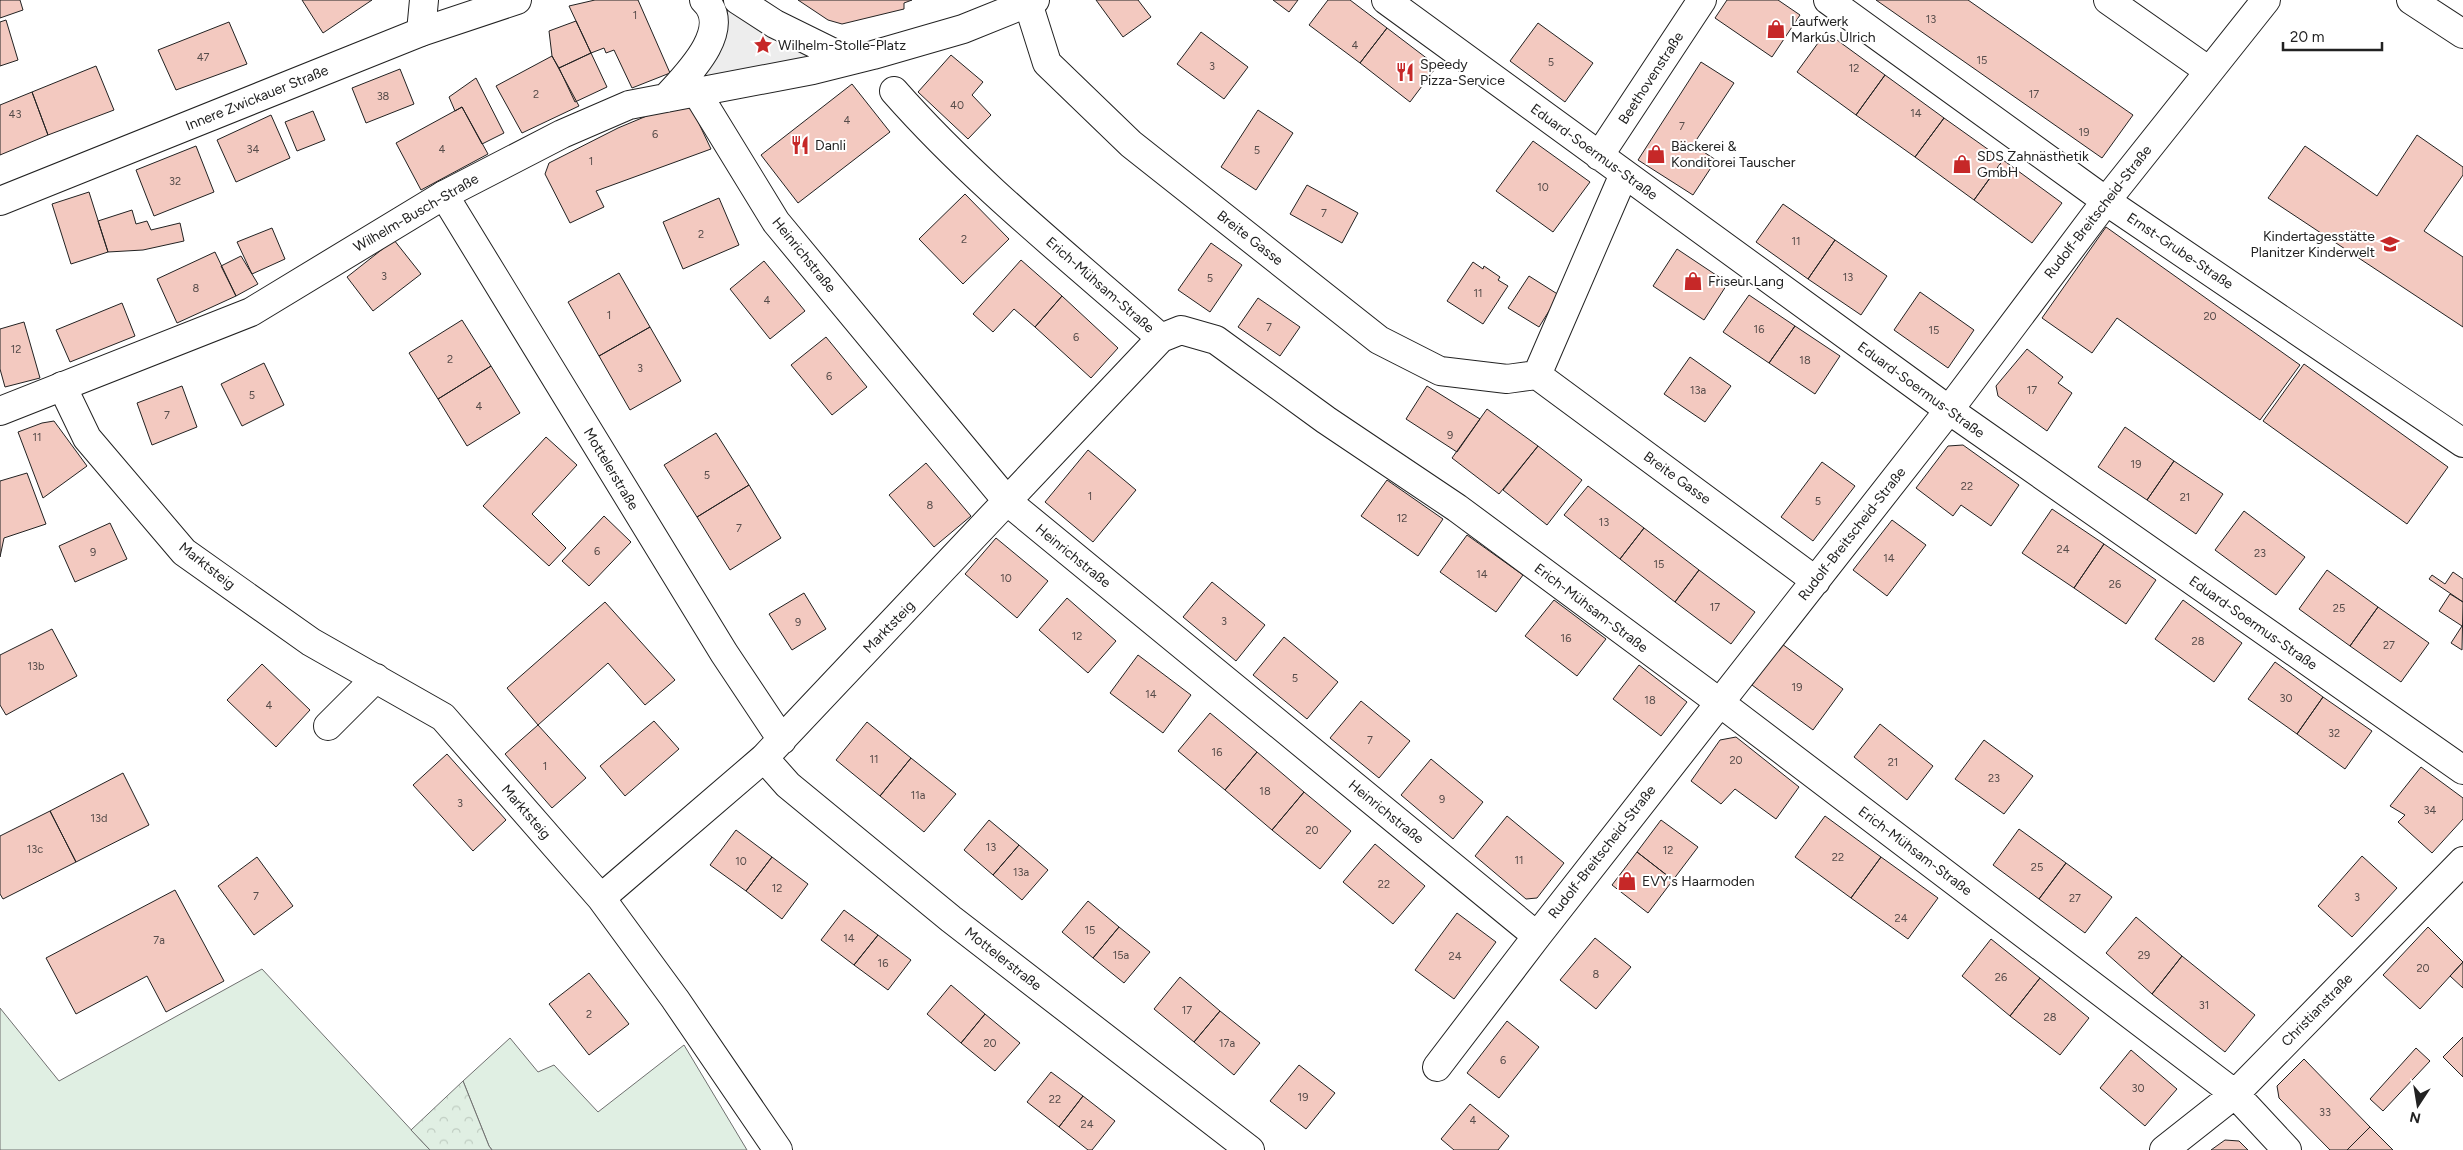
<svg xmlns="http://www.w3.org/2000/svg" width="2463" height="1150" font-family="Figtree,sans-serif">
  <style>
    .green { fill: #e0efe3; stroke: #6f6f6f }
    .forest { fill: url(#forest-crowns); stroke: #6f6f6f }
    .parking { fill: #ededed; stroke: #6f6f6f }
    .building { fill: #f3c9c0; stroke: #222 }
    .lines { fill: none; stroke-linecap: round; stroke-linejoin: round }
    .minor-casing { stroke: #222; stroke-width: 30 }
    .major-casing { stroke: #222; stroke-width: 30 }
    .minor { stroke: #fff; stroke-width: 28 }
    .major { stroke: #fff; stroke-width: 28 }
    .labels { text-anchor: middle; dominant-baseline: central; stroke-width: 4; stroke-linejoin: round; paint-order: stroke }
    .number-label { font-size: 11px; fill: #564c4a }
    .poi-label { font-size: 14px; fill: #222; stroke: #fff; text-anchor: start }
    .street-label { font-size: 14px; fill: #222; stroke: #fff }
  </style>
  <defs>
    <pattern id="forest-crowns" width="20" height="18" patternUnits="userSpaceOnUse" patternTransform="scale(1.25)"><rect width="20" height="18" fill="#e0efe3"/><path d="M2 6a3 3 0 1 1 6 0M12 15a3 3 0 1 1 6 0" fill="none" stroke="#c0cdc2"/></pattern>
  </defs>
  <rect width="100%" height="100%" fill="#fff"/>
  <path class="green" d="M262 969 430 1150H0V1008L59 1081Z
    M510 1038 538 1072 554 1065 598 1112 684 1045 747 1150H492L489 1146 463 1081Z"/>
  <path class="forest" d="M463 1081 489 1146 492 1150H430L411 1130Z"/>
  <path class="parking" d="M704 0H738L848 60 697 93 705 50Z"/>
  <path class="building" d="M0 0H20L23 10 0 18Z
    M302 0H372L323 33Z
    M595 0H638L670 73 632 88 614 50 606 53 604 48 591 53 569 6Z
    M798 0H912L904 3V9L842 24 828 20Z
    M1096 0H1138L1151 17 1123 37Z
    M1273 0H1298L1289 12Z
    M1328 0H1350L1387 28 1360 63 1309 25Z
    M1727 0H1778L1800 15 1772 57 1715 18Z
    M1876 0H1968L2133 115 2102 158Z
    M6 20 18 60 0 66V22Z
    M576 21 591 53 559 68 552 56 549 31Z
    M229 22 247 64 176 90 158 50Z
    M1538 23 1593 63 1565 102 1510 61Z
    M1387 28 1437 66 1410 102 1360 63Z
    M1201 32 1248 67 1224 99 1177 64Z
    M1826 32 1885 75 1856 115 1797 72Z
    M591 53 607 87 575 102 559 68Z
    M951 55 983 82 972 95 991 115 968 139 918 92Z
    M552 56 579 106 522 133 496 86Z
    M1701 62 1734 83 1693 145 1716 160 1693 195 1638 160Z
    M96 66 114 110 48 135 32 92Z
    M400 69 414 104 366 123 352 88Z
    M1885 75 1944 118 1915 157 1856 115Z
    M476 78 504 133 482 144 462 107 455 111 449 97Z
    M852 84 890 132 798 203 761 155Z
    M32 92 48 135 0 155V105Z
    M680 102 693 111 711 149 596 191 604 207 570 223 545 174 549 163 618 128Z
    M462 107 488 154 421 190 396 143Z
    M1258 110 1293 133 1256 190 1221 167Z
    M313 111 325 140 297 151 285 122Z
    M271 115 290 158 236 182 217 140Z
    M1944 118 2003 160 1974 200 1915 157Z
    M2417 135 2463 167V175L2424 231 2463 257V327L2268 198 2305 146 2377 196Z
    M1533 141 1590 182 1553 232 1496 191Z
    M196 146 214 192 154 216 136 170Z
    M2003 160 2062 203 2032 243 1974 200Z
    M1307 185 1358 213 1342 243 1290 214Z
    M89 192 108 252 71 264 52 204Z
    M965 194 1009 239 963 284 919 239Z
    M719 198 739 245 683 269 663 222Z
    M1783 204 1835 240 1808 279 1756 242Z
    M132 210 136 224 147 221 151 230 180 223 184 241 143 250 108 252 98 221Z
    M2106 227 2300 365 2260 420 2117 318 2092 353 2042 318Z
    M272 228 285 259 252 274 237 242Z
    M394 240 421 274 373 311 347 277Z
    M1835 240 1887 276 1861 315 1808 279Z
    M1211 243 1242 265 1210 312 1178 290Z
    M1677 249 1728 283 1704 320 1653 286Z
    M215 252 236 296 177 323 157 279Z
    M241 256 258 284 236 296 221 266Z
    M1021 260 1062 296 1035 327 1014 309 993 332 973 314Z
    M764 261 805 311 770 339 730 289Z
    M1473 262 1483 269 1484 266 1500 277 1498 280 1508 286 1483 324 1447 301Z
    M619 273 650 327 599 356 568 302Z
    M1529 276 1559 295 1539 327 1508 308Z
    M1920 292 1974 330 1948 368 1894 330Z
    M1749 295 1795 326 1769 363 1723 332Z
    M1062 296 1118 348 1091 378 1035 327Z
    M1258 298 1300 327 1280 356 1238 327Z
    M122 303 135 336 70 362 56 330Z
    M462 320 491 366 438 399 409 353Z
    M24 322 40 378 5 387 0 369V329Z
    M1795 326 1840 356 1815 394 1769 363Z
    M650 327 681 381 630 410 599 356Z
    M826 337 867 387 832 415 791 365Z
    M2027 349 2063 377 2058 383 2072 393 2047 431 1998 396 1996 386Z
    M1690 357 1731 386 1705 422 1664 394Z
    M264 363 284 405 242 426 221 384Z
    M2304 364 2448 467 2407 524 2263 421Z
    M491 366 520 413 467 446 438 399Z
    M182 386 197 427 152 445 137 403Z
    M1427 386 1480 419 1457 452 1406 419Z
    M1487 409 1538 446 1499 494 1452 458Z
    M54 421 87 466 43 498 18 432 42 423Z
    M2125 427 2174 461 2147 500 2098 467Z
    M716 433 749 485 697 517 664 465Z
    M546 437 577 465 532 514 566 548 549 566 483 506Z
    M1963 445 2019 485 1991 526 1961 505 1953 516 1916 488 1948 446Z
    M1538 446 1582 480 1547 525 1503 490Z
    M1088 450 1136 490 1093 542 1045 502Z
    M2174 461 2223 494 2196 534 2147 500Z
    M1822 462 1855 486 1813 541 1781 517Z
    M926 463 971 516 934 547 889 495Z
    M27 473 46 524 4 538 0 557V481Z
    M1387 480 1443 519 1418 556 1361 516Z
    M749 485 781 538 730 570 697 517Z
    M1588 486 1644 528 1620 559 1564 515Z
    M2052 509 2104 544 2074 588 2022 553Z
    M2244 511 2305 557 2276 595 2215 550Z
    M604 516 631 542 589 586 562 561Z
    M1892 520 1926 545 1887 596 1853 570Z
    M110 523 127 559 75 582 59 546Z
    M1644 528 1699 570 1675 602 1620 559Z
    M1467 535 1523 575 1496 612 1440 572Z
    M996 538 1048 581 1017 618 965 574Z
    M2104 544 2156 580 2126 624 2074 588Z
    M1699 570 1755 612 1731 644 1675 602Z
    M2327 570 2378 607 2350 646 2299 609Z
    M2453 572 2463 579V602L2429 579 2432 575 2445 584Z
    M1212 582 1265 625 1236 661 1183 617Z
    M804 593 826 629 792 650 769 614Z
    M2450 594 2463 602 2462 650 2451 643 2462 626 2439 611Z
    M1067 598 1116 641 1088 673 1039 630Z
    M1554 600 1606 639 1577 676 1525 636Z
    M2183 600 2242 643 2214 682 2155 639Z
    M605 602 675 680 645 705 608 663 538 725 507 688Z
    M2378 607 2429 643 2401 682 2350 646Z
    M52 629 77 676 6 715 0 705V655Z
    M1284 637 1338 682 1307 719 1253 675Z
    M1782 644 1843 689 1813 730 1752 685Z
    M1138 655 1191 695 1163 733 1110 693Z
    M2275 662 2323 697 2297 734 2248 699Z
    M262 664 310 710 276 747 227 700Z
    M1639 665 1687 702 1661 736 1613 699Z
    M2323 697 2372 731 2345 769 2297 734Z
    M1361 701 1410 741 1379 778 1330 738Z
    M1210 713 1257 752 1225 790 1178 751Z
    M654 721 679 749 625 796 600 766Z
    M867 722 911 758 880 796 836 760Z
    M1880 724 1933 766 1907 800 1854 757Z
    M538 725 586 778 552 808 505 754Z
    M1736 737 1799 787 1776 819 1735 789 1721 804 1691 781 1720 740Z
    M1984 740 2033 776 2004 814 1955 779Z
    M1257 752 1304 792 1272 830 1225 790Z
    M447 754 506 820 473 851 413 785Z
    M911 758 956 794 924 832 880 796Z
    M1431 759 1483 802 1453 839 1401 795Z
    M2421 767 2463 798V819L2432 853 2398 822 2405 815 2390 806Z
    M123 773 149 825 76 862 50 811Z
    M1304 792 1351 831 1320 869 1272 830Z
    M50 811 76 862 3 899 0 894V836Z
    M1507 816 1564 863 1537 898 1526 899 1475 856Z
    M1825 816 1881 857 1851 898 1795 857Z
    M989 820 1019 845 993 875 964 850Z
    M1661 820 1698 847 1673 880 1637 852Z
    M2019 829 2066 863 2039 899 1993 865Z
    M736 830 772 857 746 891 710 865Z
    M1375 844 1425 886 1393 924 1343 882Z
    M1019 845 1048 870 1022 900 993 875Z
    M1637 852 1673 880 1648 913 1612 885Z
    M2362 856 2397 888 2352 937 2318 906Z
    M257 857 293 906 254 935 218 886Z
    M772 857 808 884 782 919 746 891Z
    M1881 857 1938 898 1908 939 1851 898Z
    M2066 863 2112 897 2085 933 2039 899Z
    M175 890 224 981 166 1012 147 976 76 1014 46 958Z
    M1088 901 1119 927 1093 958 1062 932Z
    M844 910 878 935 854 965 821 940Z
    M1457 913 1496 942 1454 999 1415 970Z
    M2136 917 2182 956 2152 994 2106 953Z
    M1119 927 1150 952 1124 983 1093 958Z
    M2428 927 2463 962 2420 1009 2383 975Z
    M878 935 911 960 888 990 854 965Z
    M1595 938 1631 967 1596 1009 1560 980Z
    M1991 939 2040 978 2010 1016 1962 976Z
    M2182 956 2255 1015 2225 1052 2152 994Z
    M2463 962V988L2450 976Z
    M589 973 629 1024 589 1055 549 1004Z
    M1180 977 1220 1011 1194 1042 1154 1009Z
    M2040 978 2089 1018 2060 1055 2010 1016Z
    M951 985 985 1014 961 1043 927 1014Z
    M1220 1011 1260 1043 1234 1075 1194 1042Z
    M985 1014 1020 1043 995 1071 961 1043Z
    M1507 1021 1539 1047 1499 1098 1467 1073Z
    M2463 1037V1077L2443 1057Z
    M2416 1048 2430 1061 2383 1111 2370 1099Z
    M2131 1050 2177 1089 2145 1126 2100 1088Z
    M2304 1059 2370 1127 2347 1150H2330L2279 1098 2277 1086Z
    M1299 1065 1335 1093 1306 1129 1270 1101Z
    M1051 1072 1083 1096 1059 1127 1027 1102Z
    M1083 1096 1115 1121 1092 1150H1088L1059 1127Z
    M1470 1104 1509 1136 1498 1150H1454L1441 1139Z
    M2370 1127 2393 1150H2347Z
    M2225 1140 2239 1141 2248 1150H2211Z"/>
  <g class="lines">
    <g class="minor-casing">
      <path id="minor" d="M1386 0 1949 410 2463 770
        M1828 0 2106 201 2463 443
        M2108 0 2209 71
        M2411 0 2463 34
        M1028 3 1047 63 1131 144 1379 340 1440 371 1507 379 1537 375 1816 581
        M421 32 424 0
        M894 91C974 182 1071 259 1161 338L1181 330 1216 340 1326 420 1457 508 1719 702 2235 1094 2287 1150
        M697 93 776 222 1008 502 1537 936
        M1599 156 1702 0
        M444 195 724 653 782 740
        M1537 375 1624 174
        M62 386 87 438 184 552 311 642 443 717 601 898 764 758 1161 338
        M328 726 376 678
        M764 758 788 785 951 919 1250 1150
        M601 898 675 999 778 1150
        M1437 1067 1537 936 1949 410 2106 201 2266 0
        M2164 1150 2235 1094 2463 861"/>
    </g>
    <g class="major-casing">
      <path id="major" d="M738 0 775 24 848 60
        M666 98C685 77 735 29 704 0
        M0 201 421 32 517 0
        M0 411 251 312 444 195 562 134 629 105 813 70 873 55 963 29 1035 0"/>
    </g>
    <use href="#minor" class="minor"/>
    <use href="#major" class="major"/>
  </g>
  <defs>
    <g id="shop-bare" transform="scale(1.5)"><path d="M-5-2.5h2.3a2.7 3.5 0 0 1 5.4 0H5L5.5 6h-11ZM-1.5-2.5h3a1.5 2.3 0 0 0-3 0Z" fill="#c62828" stroke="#fff" stroke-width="2.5" paint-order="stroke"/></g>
    <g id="sight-bare" transform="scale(1.5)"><path d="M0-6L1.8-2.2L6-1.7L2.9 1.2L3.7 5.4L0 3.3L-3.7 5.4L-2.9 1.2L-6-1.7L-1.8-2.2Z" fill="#c62828" stroke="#fff" stroke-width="2.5" paint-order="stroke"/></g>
    <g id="restaurant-bare" transform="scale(1.5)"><path d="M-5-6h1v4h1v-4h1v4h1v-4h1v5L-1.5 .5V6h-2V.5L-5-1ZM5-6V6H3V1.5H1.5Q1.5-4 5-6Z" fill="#c62828" stroke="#fff" stroke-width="2.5" paint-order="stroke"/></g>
    <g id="school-bare" transform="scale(1.5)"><path d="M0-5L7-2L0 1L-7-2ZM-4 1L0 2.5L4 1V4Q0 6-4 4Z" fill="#c62828" stroke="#fff" stroke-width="2.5" paint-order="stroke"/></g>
  </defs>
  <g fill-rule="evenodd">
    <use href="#shop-bare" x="1776" y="29"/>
    <use href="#sight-bare" x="763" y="45"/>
    <use href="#restaurant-bare" x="1405" y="72"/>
    <use href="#restaurant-bare" x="800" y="145"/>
    <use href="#shop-bare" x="1656" y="154"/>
    <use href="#shop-bare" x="1962" y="164"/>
    <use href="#school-bare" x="2390" y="244"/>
    <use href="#shop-bare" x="1693" y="281"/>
    <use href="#shop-bare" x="1627" y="881"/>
  </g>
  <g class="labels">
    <g class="number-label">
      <text x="635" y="15">1</text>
      <text x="1931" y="19">13</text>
      <text x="1355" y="45">4</text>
      <text x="203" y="57">47</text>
      <text x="1982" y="60">15</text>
      <text x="1551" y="62">5</text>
      <text x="1212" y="66">3</text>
      <text x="1854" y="68">12</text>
      <text x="536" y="94">2</text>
      <text x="2034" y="94">17</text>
      <text x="383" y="96">38</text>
      <text x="957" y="105">40</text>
      <text x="1916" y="113">14</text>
      <text x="15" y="114">43</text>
      <text x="847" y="120">4</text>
      <text x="1682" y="126">7</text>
      <text x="2084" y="132">19</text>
      <text x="655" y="134">6</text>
      <text x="253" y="149">34</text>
      <text x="442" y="149">4</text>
      <text x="1257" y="150">5</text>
      <text x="591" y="161">1</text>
      <text x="175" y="181">32</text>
      <text x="1543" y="187">10</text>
      <text x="1324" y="213">7</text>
      <text x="701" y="234">2</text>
      <text x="964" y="239">2</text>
      <text x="1796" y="241">11</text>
      <text x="384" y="276">3</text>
      <text x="1848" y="277">13</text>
      <text x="1210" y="278">5</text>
      <text x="196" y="288">8</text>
      <text x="1478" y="293">11</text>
      <text x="767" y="300">4</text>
      <text x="609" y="315">1</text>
      <text x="2210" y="316">20</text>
      <text x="1269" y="327">7</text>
      <text x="1759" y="329">16</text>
      <text x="1934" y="330">15</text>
      <text x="1076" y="337">6</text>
      <text x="16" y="349">12</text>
      <text x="450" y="359">2</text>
      <text x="1805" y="360">18</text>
      <text x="640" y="368">3</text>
      <text x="829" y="376">6</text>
      <text x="1698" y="390">13a</text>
      <text x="2032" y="390">17</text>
      <text x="252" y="395">5</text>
      <text x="479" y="406">4</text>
      <text x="167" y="415">7</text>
      <text x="1450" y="435">9</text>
      <text x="37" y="437">11</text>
      <text x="2136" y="464">19</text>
      <text x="707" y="475">5</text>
      <text x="1967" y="486">22</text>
      <text x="1090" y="496">1</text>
      <text x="2185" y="497">21</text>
      <text x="1818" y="501">5</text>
      <text x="930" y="505">8</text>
      <text x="1402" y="518">12</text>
      <text x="1604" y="522">13</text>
      <text x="739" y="528">7</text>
      <text x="2063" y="549">24</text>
      <text x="597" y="551">6</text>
      <text x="93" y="552">9</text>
      <text x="2260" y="553">23</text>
      <text x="1889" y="558">14</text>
      <text x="1659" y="564">15</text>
      <text x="1482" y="574">14</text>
      <text x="1006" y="578">10</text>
      <text x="2115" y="584">26</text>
      <text x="1715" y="607">17</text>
      <text x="2339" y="608">25</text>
      <text x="1224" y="621">3</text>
      <text x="798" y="622">9</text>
      <text x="1077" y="636">12</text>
      <text x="1566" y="638">16</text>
      <text x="2198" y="641">28</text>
      <text x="2389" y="645">27</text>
      <text x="36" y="666">13b</text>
      <text x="1295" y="678">5</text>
      <text x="1797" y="687">19</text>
      <text x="1151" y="694">14</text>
      <text x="2286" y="698">30</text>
      <text x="1650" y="700">18</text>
      <text x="269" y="705">4</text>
      <text x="2334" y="733">32</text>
      <text x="1370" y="740">7</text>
      <text x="1217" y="752">16</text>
      <text x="874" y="759">11</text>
      <text x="1736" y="760">20</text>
      <text x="1893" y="762">21</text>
      <text x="545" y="766">1</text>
      <text x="1994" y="778">23</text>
      <text x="1265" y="791">18</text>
      <text x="918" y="795">11a</text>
      <text x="1442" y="799">9</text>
      <text x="460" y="803">3</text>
      <text x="2430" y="810">34</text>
      <text x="99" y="818">13d</text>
      <text x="1312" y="830">20</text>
      <text x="991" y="847">13</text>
      <text x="35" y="849">13c</text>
      <text x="1668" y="850">12</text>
      <text x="1838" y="857">22</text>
      <text x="1519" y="860">11</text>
      <text x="741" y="861">10</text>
      <text x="2037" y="867">25</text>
      <text x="1021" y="872">13a</text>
      <text x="1384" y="884">22</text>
      <text x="777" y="888">12</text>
      <text x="256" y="896">7</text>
      <text x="2357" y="897">3</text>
      <text x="2075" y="898">27</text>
      <text x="1901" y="918">24</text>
      <text x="1090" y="930">15</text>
      <text x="849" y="938">14</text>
      <text x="159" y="940">7a</text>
      <text x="1121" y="955">15a</text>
      <text x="2144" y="955">29</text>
      <text x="1455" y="956">24</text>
      <text x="883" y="963">16</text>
      <text x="2423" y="968">20</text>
      <text x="1596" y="974">8</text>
      <text x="2001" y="977">26</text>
      <text x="2204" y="1005">31</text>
      <text x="1187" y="1010">17</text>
      <text x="589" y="1014">2</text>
      <text x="2050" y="1017">28</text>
      <text x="990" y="1043">20</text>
      <text x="1227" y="1043">17a</text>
      <text x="1503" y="1060">6</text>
      <text x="2138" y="1088">30</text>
      <text x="1303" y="1097">19</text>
      <text x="1055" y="1099">22</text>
      <text x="2325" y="1112">33</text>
      <text x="1473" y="1120">4</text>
      <text x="1087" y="1124">24</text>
    </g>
    <g class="poi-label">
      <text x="1791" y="21">Laufwerk<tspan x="1791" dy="16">Markus Ulrich</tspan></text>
      <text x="778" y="45">Wilhelm-Stolle-Platz</text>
      <text x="1420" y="64">Speedy<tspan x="1420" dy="16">Pizza-Service</tspan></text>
      <text x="815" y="145">Danli</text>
      <text x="1671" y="146">Bäckerei &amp;<tspan x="1671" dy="16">Konditorei Tauscher</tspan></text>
      <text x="1977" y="156">SDS Zahnästhetik<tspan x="1977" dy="16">GmbH</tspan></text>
      <text x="2375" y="236" text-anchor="end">Kindertagesstätte<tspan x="2375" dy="16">Planitzer Kinderwelt</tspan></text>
      <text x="1708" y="281">Friseur Lang</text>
      <text x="1642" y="881">EVY's Haarmoden</text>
    </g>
    <g class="street-label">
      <text transform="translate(1651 78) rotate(-57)">Beethovenstraße</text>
      <text transform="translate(257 98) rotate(-22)">Innere Zwickauer Straße</text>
      <text transform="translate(1594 152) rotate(36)">Eduard-Soermus-Straße</text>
      <text transform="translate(2098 212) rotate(-52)">Rudolf-Breitscheid-Straße</text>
      <text transform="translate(416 213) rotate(-30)">Wilhelm-Busch-Straße</text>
      <text transform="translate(1250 238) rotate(38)">Breite Gasse</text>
      <text transform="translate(2180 251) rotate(34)">Ernst-Grube-Straße</text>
      <text transform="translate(804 255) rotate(51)">Heinrichstraße</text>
      <text transform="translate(1100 285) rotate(41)">Erich-Mühsam-Straße</text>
      <text transform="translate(1921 390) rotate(36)">Eduard-Soermus-Straße</text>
      <text transform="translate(611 469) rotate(59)">Mottelerstraße</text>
      <text transform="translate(1677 478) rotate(36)">Breite Gasse</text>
      <text transform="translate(1852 534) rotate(-52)">Rudolf-Breitscheid-Straße</text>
      <text transform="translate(1073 556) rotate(39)">Heinrichstraße</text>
      <text transform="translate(207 566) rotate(38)">Marktsteig</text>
      <text transform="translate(1591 608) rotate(37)">Erich-Mühsam-Straße</text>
      <text transform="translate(2253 623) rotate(35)">Eduard-Soermus-Straße</text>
      <text transform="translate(889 627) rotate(-46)">Marktsteig</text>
      <text transform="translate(526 812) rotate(49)">Marktsteig</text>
      <text transform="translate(1386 812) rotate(39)">Heinrichstraße</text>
      <text transform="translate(1915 851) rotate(37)">Erich-Mühsam-Straße</text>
      <text transform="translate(1602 852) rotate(-52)">Rudolf-Breitscheid-Straße</text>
      <text transform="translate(1003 959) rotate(38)">Mottelerstraße</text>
      <text transform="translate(2317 1010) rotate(-46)">Christianstraße</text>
    </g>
  </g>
  <g transform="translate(2418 1105) rotate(192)" stroke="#ffffff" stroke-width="4" paint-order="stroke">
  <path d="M0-4L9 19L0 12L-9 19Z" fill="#222222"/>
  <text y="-8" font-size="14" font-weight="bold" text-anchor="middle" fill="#222222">N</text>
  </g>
  <path d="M2283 42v8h99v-8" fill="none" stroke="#222222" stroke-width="2.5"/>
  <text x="2290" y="42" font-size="15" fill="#222222" stroke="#ffffff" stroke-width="4" paint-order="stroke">20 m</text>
</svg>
